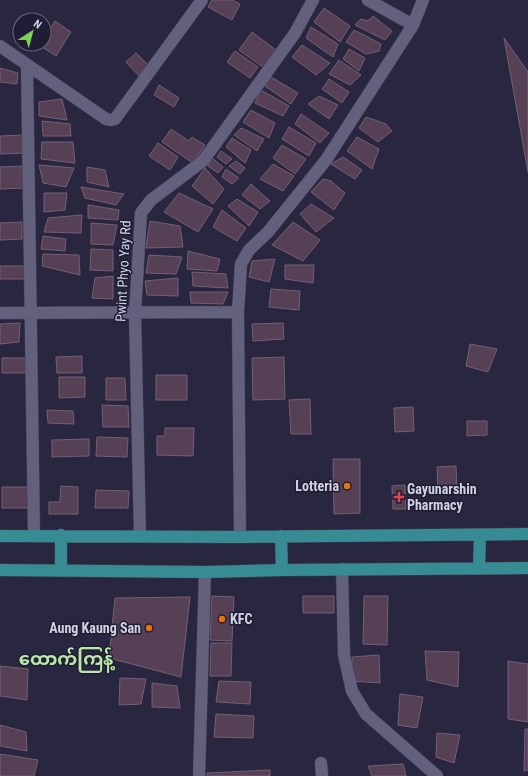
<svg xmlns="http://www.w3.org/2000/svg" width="528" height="776" font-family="'Roboto Condensed','Noto Sans Myanmar',sans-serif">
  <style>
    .building { fill: #564055; stroke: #765e74 }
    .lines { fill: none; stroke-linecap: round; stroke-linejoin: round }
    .minor-casing { stroke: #444256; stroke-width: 13 }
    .trunk-casing { stroke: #444256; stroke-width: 13 }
    .minor { stroke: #62607c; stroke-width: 12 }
    .trunk { stroke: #378b93; stroke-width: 12 }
    .food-dot { fill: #e8710a; stroke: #1f1d35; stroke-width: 1.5 }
    .health-dot { fill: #e0444e; stroke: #1f1d35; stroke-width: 1.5 }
    .labels { text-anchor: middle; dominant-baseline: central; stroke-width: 3; stroke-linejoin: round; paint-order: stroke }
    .street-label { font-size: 14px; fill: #d2d2e2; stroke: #1f1d35 }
    .poi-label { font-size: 14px; font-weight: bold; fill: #d2d2e2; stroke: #1f1d35; text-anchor: end }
    .district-label { font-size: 18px; font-weight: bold; fill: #b9e7a5; stroke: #1f1d35 }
  </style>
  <rect width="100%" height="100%" fill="#29273f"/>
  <path class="building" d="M212 0H232L240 4 232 20 208 7Z
    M324 8 350 26 340 42 314 22Z
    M373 16 392 31 385 40 355 25 361 19 368 21Z
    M55 21 71 32 56 56 39 45 44 44V38Z
    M311 27 338 44 333 57 306 38Z
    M354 30 381 44 379 51 366 54 346 42Z
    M252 32 280 53 267 70 239 50Z
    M504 38 528 72V172Z
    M302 45 330 63 316 75 292 57Z
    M349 49 365 58 359 71 343 59Z
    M235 51 258 67 250 78 227 62Z
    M136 53 150 67 140 77 126 62Z
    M339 60 361 75 350 85 329 74Z
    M0 68 18 73 17 84 0 82Z
    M271 77 298 93 291 104 265 86Z
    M329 79 349 92 342 103 322 89Z
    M159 85 179 98 174 107 154 95Z
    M261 90 289 106 283 116 255 103Z
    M319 96 338 105 329 119 308 104Z
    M62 99 67 120 39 116V102Z
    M251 110 275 123 269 138 243 122Z
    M301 114 329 133 320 143 295 124Z
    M366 117 386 124 392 131 378 142 359 128Z
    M42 121 70 124 71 136H43Z
    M289 127 316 143 309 156 282 139Z
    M241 128 264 139 257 151 234 135Z
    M171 129 189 141 192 137 205 145 193 163 162 142Z
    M24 135 25 153 0 154V136Z
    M357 137 379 149 372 169 347 151Z
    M232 138 251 150 245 163 226 147Z
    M42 142H73L75 163 41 159Z
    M158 143 178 157 170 170 149 156Z
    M282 145 306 159 295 174 273 158Z
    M221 151 232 159 226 164 217 157Z
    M343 157 362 170 355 179 331 164Z
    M212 158 223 167 218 173 208 166Z
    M236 161 245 168 240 174 229 166Z
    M273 164 294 176 283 191 260 179Z
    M39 165 74 168 66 187 43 183Z
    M25 166V188L0 189V167Z
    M87 167 105 170 109 187 87 182Z
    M205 168 224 189 213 204 192 186Z
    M226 169 239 178 232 184 222 177Z
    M323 179 331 181 345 193 334 210 311 192Z
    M251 184 270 201 260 209 242 195Z
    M81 187 124 194 116 205 85 198Z
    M44 193H67L65 210 44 212Z
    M179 193 213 209 198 232 164 212Z
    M237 199 258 212 249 226 228 206Z
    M311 204 334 218 316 232 300 214Z
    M88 205 119 210 118 220 88 218Z
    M222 210 246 228 237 241 213 227Z
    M82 215 81 233 44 232 48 218Z
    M150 221 180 226 183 247 146 248Z
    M22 222V239L0 240V223Z
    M293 222 320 240 303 261 272 245Z
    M91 223 117 225 113 245 91 244Z
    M43 236 66 239 65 251 41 249Z
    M91 249 113 250V271L90 270Z
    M188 251 220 259 217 271 187 269Z
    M43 254 79 255 80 275 42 266Z
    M149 255 182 257 176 274 146 273Z
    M275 259 269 282 249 277 252 261Z
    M285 265H314L313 283 285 279Z
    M0 266H26V279H0Z
    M192 272 226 274 228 288 193 286Z
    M113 276V299L92 298 95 278Z
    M178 278V296L147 295 145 281Z
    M271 289 300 291 299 310 269 307Z
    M190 292H228L223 304 191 303Z
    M20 323 19 342 0 344V324Z
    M283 323 284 339 253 341 252 324Z
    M470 344 497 349 488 372 466 366Z
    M82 356V373H57L56 357Z
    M284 357 285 399 253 400 252 358Z
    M2 358H29V373H2Z
    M156 375H187V400H156Z
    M59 377H85V397L59 398Z
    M106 378H125L126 400H106Z
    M310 399 311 434H291L289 400Z
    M102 405 128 406 129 427H103Z
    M413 407 414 431 395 432 394 408Z
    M47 410 73 411 74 424 48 423Z
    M467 421H487V435L467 436Z
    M165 428H194L193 456 157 455V436H165Z
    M97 437 128 438 127 457 96 456Z
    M89 439V456L52 457V440Z
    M333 459H360V513L334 514Z
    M456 466 457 489 438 490 437 467Z
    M405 485 406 509H393L392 486Z
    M61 486 78 487V514H49V502H60Z
    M2 487H29V508H2Z
    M96 490 129 491 128 508H95Z
    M212 596 234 597 232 641 210 640Z
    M303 596H334V613H303Z
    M364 596H388L387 645 363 644Z
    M190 597 181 677 109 658 115 598Z
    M211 643H232L231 676H210Z
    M425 651 459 652 458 687 427 680Z
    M379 655 380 683 352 681V657Z
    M508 661 528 664V722L508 719Z
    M0 666 28 669 27 700 0 696Z
    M120 678 146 679 141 704 119 705Z
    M219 681 251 682 250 704 216 702Z
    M152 683 177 686 180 708 152 707Z
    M400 694 423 697 417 728 398 725Z
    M216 714 254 716 253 738 214 737Z
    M0 725 26 732 27 751 0 746Z
    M525 729H528V770L524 771Z
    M437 733 460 735 454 763 436 757Z
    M0 754 38 760 34 776H0Z
    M403 764 406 776H372L368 766Z
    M270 770V776H207V773Z"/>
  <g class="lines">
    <g class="minor-casing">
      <path id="minor" d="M368 0 413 25
        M0 46 106 119 111 120 115 119 202 0
        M27 66 34 535
        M0 313 238 312
        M140 536 135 313 141 213 151 200 203 161 295 33 313 0
        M240 537 238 312 241 264 249 250 268 232 326 160 413 25 423 0
        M342 569 344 655 352 691 366 714 437 776
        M321 763 322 776
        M199 776 205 572"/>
    </g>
    <g class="trunk-casing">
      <path id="trunk" d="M0 536 240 537 528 534
        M281 536 282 570
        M479 568 480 535
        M0 570 205 572 282 570 528 568
        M61 570V535"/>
    </g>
    <use href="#minor" class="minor"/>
    <use href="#trunk" class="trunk"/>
  </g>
  <g class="food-dot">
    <circle cx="347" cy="486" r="4"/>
    <circle cx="222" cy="619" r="4"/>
    <circle cx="149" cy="628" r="4"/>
  </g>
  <path class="health-dot" d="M397 491h4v4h4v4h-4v4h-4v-4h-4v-4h4z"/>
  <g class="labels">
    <g class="street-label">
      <text transform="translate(123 271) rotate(-87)">Pwint Phyo Yay Rd</text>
    </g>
    <g class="poi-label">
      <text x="339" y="486">Lotteria</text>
      <text x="407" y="489" text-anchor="start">Gayunarshin<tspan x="407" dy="16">Pharmacy</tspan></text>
      <text x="230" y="619" text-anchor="start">KFC</text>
      <text x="141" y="628">Aung Kaung San</text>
    </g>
    <g class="district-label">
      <text x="66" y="658">ထောက်ကြန့်</text>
    </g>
  </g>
  <g transform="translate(32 32) rotate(36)"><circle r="19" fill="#1f1d35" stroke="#67657a"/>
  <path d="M0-3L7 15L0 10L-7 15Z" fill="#7ed153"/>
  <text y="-6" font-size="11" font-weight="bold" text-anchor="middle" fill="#d2d2e2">N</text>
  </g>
</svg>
